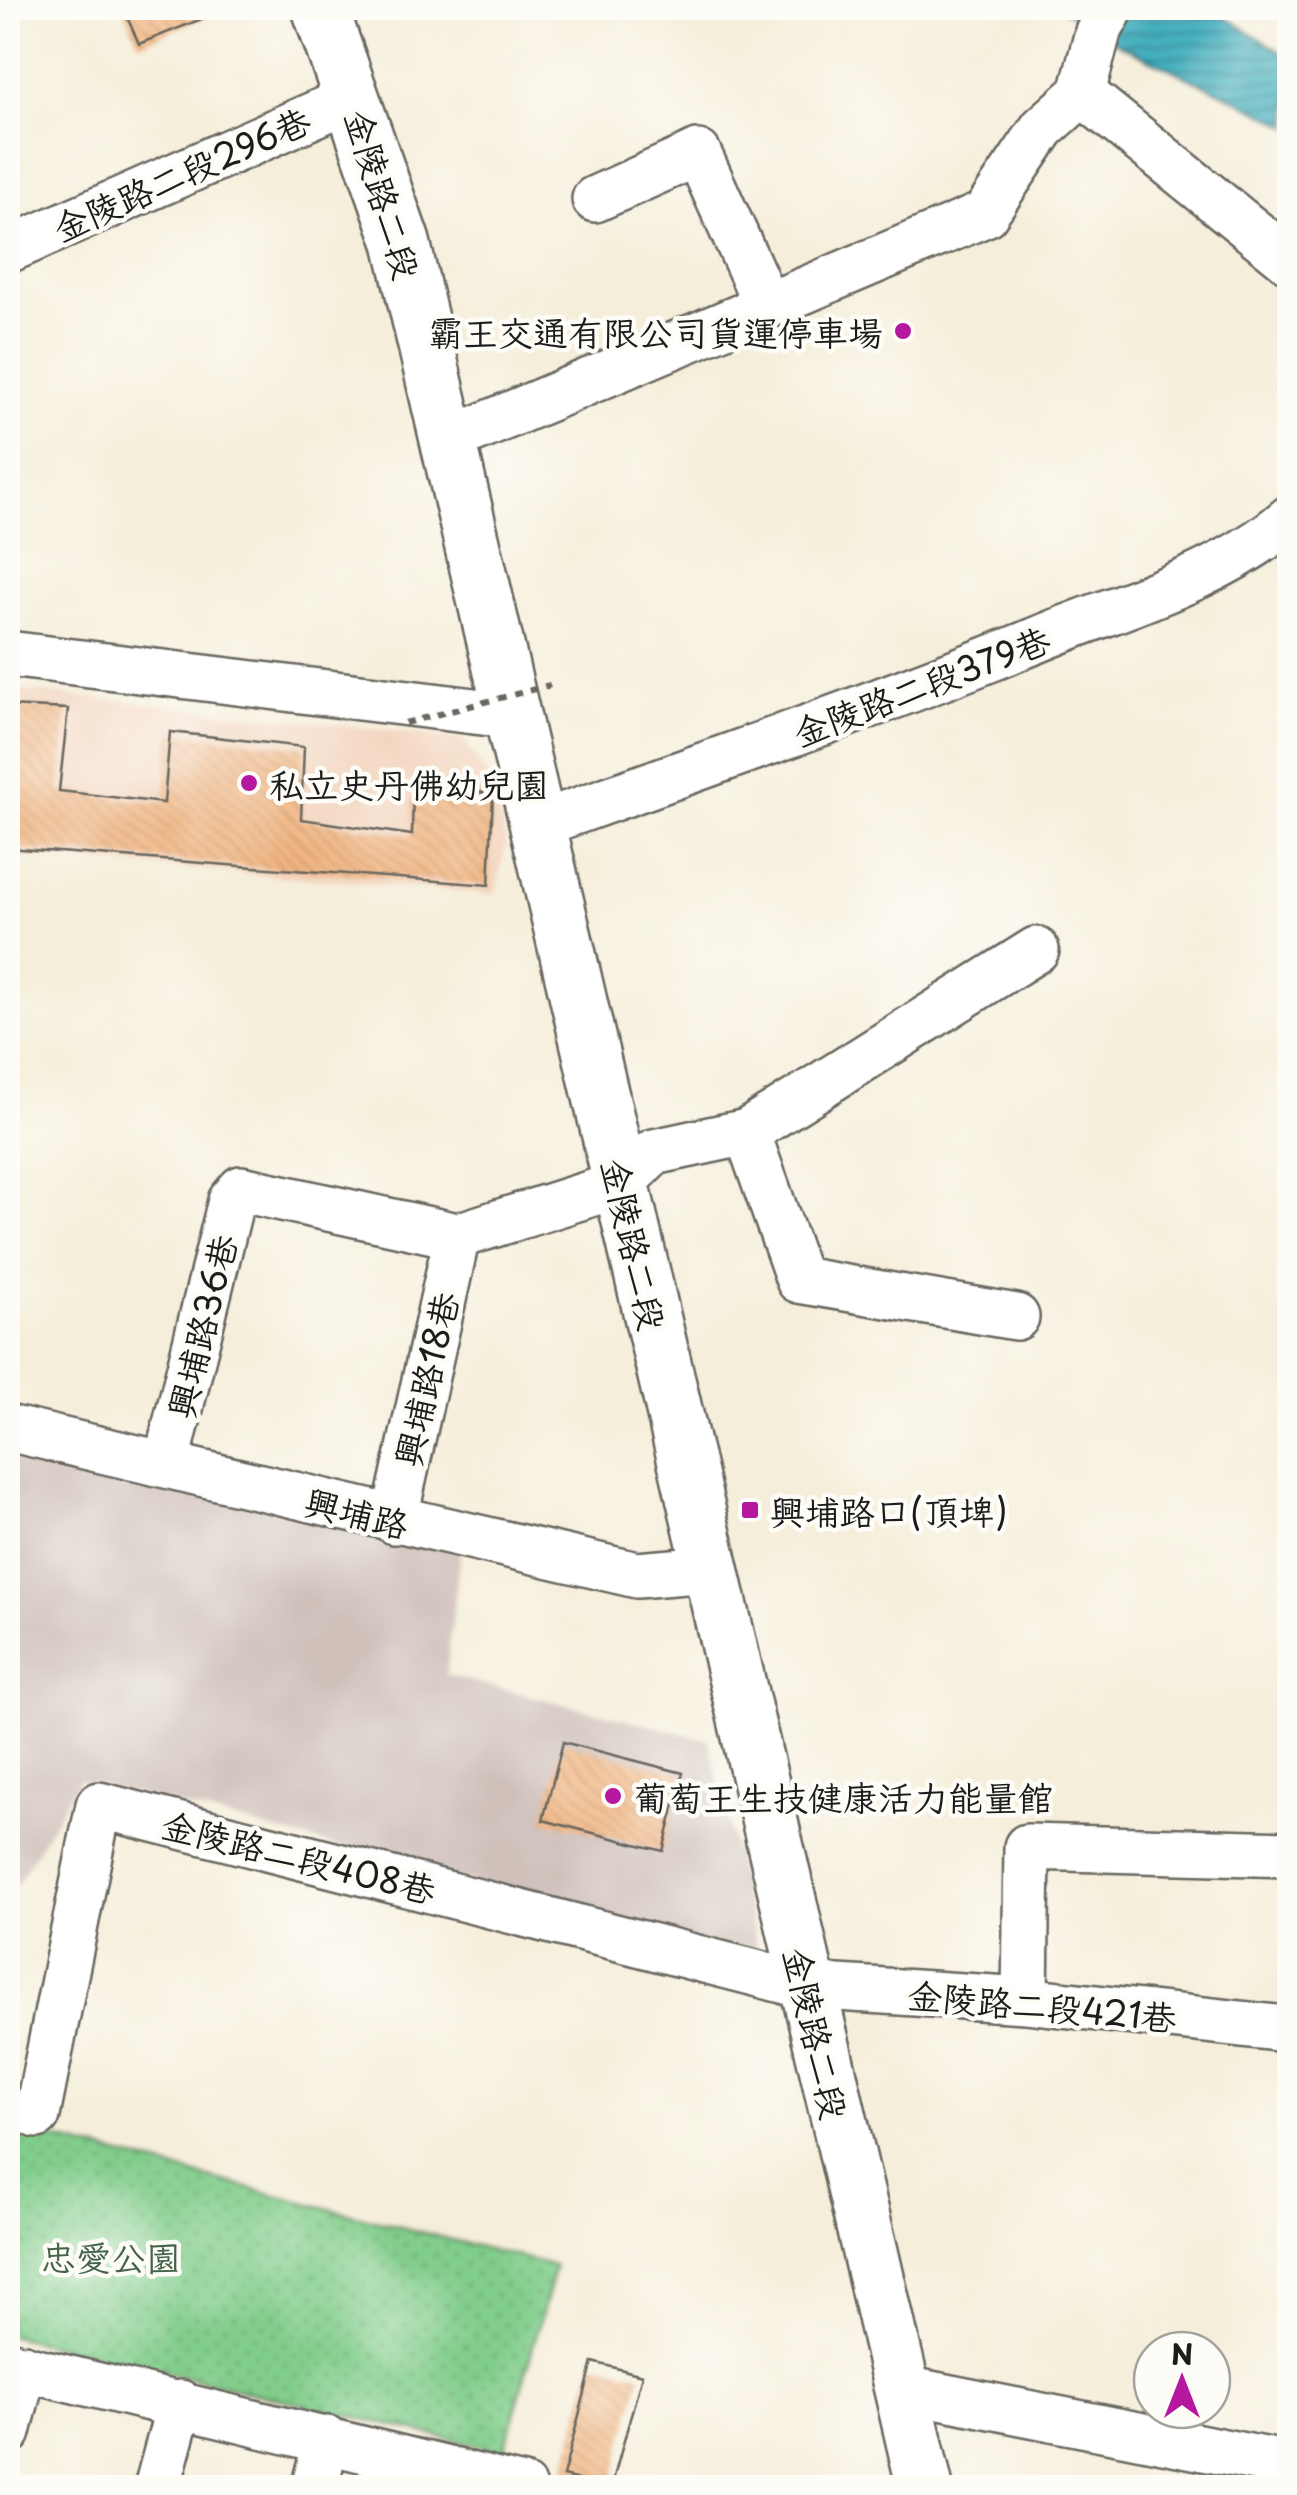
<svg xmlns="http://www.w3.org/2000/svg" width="1297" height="2495" font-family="'Playpen Sans','LXGW WenKai TC',sans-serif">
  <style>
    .built { fill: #f3d4be }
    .industrial { fill: #cfc0ba }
    .park { fill: url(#park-dots); stroke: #4e7454; stroke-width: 2.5 }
    .water { fill: url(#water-rules); stroke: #2d646c; stroke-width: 2.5 }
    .building { fill: url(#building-back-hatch) }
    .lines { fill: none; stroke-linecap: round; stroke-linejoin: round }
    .minor-casing { stroke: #68665e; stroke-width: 50 }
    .major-casing { stroke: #68665e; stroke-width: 60 }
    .path { stroke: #68665e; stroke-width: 6; stroke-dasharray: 8 8; stroke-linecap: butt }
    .minor { stroke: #fff; stroke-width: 45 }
    .major { stroke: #fff; stroke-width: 55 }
    .path-bridge { stroke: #68665e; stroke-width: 6; stroke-dasharray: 8 8; stroke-linecap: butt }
    .poi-dot { fill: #b5179e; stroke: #fdfcf7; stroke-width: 4 }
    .labels { text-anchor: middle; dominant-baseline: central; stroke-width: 9; stroke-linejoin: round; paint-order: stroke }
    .street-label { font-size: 35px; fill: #1c1c1c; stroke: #fdfcf7 }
    .poi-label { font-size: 35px; fill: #1c1c1c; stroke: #fdfcf7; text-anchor: start }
    .park-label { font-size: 35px; fill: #446348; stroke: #fdfcf7 }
  </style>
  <defs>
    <pattern id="park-dots" width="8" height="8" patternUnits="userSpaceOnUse" patternTransform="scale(2.5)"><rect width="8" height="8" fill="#81cd8b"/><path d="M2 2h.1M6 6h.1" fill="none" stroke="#6faf77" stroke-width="1.8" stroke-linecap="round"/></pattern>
    <pattern id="water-rules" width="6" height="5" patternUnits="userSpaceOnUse" patternTransform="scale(2.5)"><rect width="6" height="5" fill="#3eacbb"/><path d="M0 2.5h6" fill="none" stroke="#338b97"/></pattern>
    <pattern id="building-back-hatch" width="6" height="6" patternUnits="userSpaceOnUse" patternTransform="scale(2.5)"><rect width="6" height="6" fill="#f1b47f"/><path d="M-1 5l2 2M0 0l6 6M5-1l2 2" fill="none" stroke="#ce9a6d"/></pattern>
  </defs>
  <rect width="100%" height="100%" fill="#fdfcf7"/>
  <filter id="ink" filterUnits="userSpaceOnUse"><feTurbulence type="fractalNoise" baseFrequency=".01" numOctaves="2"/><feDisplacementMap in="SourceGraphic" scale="20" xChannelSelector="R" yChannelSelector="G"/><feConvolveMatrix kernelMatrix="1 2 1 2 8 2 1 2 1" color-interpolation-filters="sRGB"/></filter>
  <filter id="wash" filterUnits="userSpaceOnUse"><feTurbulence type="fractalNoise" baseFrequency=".0048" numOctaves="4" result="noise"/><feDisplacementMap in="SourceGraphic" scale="40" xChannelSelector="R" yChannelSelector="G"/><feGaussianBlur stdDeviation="2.25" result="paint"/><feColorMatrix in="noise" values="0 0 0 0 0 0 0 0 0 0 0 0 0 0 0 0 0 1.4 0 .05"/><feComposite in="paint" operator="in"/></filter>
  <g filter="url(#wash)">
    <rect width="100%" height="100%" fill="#f5eeda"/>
    <path class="built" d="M8 689 462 738 499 795 506 845 495 894 8 854Z"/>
    <path class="industrial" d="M16 1452 460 1552 446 1675 709 1740 759 1958 79 1779 8 1899V1470Z"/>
    <path class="park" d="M8 2127 555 2266 504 2452 8 2335Z"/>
    <path class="water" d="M1061 8H1211L1289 57V127C1215 84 1131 59 1061 8Z"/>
    <g id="blocks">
      <path class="building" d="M123 8H229L139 44Z
        M8 706 68 709 59 791 164 803 170 732 304 747 301 819 412 835 413 783 493 794 489 885 8 848Z
        M563 1742 683 1773 663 1851 543 1820Z
        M593 2362 642 2375 611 2488 563 2476Z"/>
    </g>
  </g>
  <g filter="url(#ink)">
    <use href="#blocks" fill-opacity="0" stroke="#68665e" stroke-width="2.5"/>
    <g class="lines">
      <g class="minor-casing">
        <path id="minor" d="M1082 93 1290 261
          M595 199 698 153 767 306
          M8 250 354 97
          M450 440 985 214 1043 128 1082 93 1098 32 1111 8
          M8 654 515 716
          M540 824C714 762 888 701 1059 631 1137 600 1226 574 1290 518
          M747 1132 1036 950
          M8 1428 637 1575 709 1569
          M166 1465 231 1201 241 1189 457 1236 621 1184 654 1152 747 1132 799 1280 1016 1317
          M394 1521 457 1236
          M1025 2000 1027 1847 1290 1854
          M37 2115 99 1805 806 1986 1025 2000 1277 2028
          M8 2364 523 2488
          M900 2388 1290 2465
          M8 2432 24 2367
          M157 2488 180 2403
          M314 2488 327 2439"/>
      </g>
      <g class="major-casing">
        <path id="major" d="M320 8 402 242 925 2488"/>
      </g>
      <path class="path" d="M1273 8 1290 19"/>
      <use href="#minor" class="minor"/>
      <use href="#major" class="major"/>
      <path class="path-bridge" d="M405 723 550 685"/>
    </g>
  </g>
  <g class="poi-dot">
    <circle cx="903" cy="331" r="10"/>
    <circle cx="249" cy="783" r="10"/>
    <rect x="740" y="1500" width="20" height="20" rx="5"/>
    <circle cx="613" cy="1796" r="10"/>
  </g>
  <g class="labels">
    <g class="street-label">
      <text transform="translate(181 173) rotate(-24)">金陵路二段296巷</text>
      <text transform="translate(384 194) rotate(73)">金陵路二段</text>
      <text transform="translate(921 685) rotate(-21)">金陵路二段379巷</text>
      <text transform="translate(635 1244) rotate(77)">金陵路二段</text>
      <text transform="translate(201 1326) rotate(-76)">興埔路36巷</text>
      <text transform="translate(425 1379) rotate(-77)">興埔路18巷</text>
      <text transform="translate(357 1512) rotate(14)">興埔路</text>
      <text transform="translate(299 1856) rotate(14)">金陵路二段408巷</text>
      <text transform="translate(1042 2005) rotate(5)">金陵路二段421巷</text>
      <text transform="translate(817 2033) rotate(77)">金陵路二段</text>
    </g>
    <g class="poi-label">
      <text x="883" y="331" text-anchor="end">霸王交通有限公司貨運停車場</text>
      <text x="269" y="783">私立史丹佛幼兒園</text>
      <text x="770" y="1510">興埔路口(頂埤)</text>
      <text x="633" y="1796">葡萄王生技健康活力能量館</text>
    </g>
    <g class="park-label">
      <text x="111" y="2256">忠愛公園</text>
    </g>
  </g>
  <rect width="1297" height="2495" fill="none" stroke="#fdfcf7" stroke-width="40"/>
  <g transform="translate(1182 2380)"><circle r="48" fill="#fdfcf7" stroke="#a3a29f" stroke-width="2.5"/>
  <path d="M0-8L18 38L0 25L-18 38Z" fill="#b5179e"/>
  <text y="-15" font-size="28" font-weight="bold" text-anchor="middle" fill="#1c1c1c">N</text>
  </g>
</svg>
